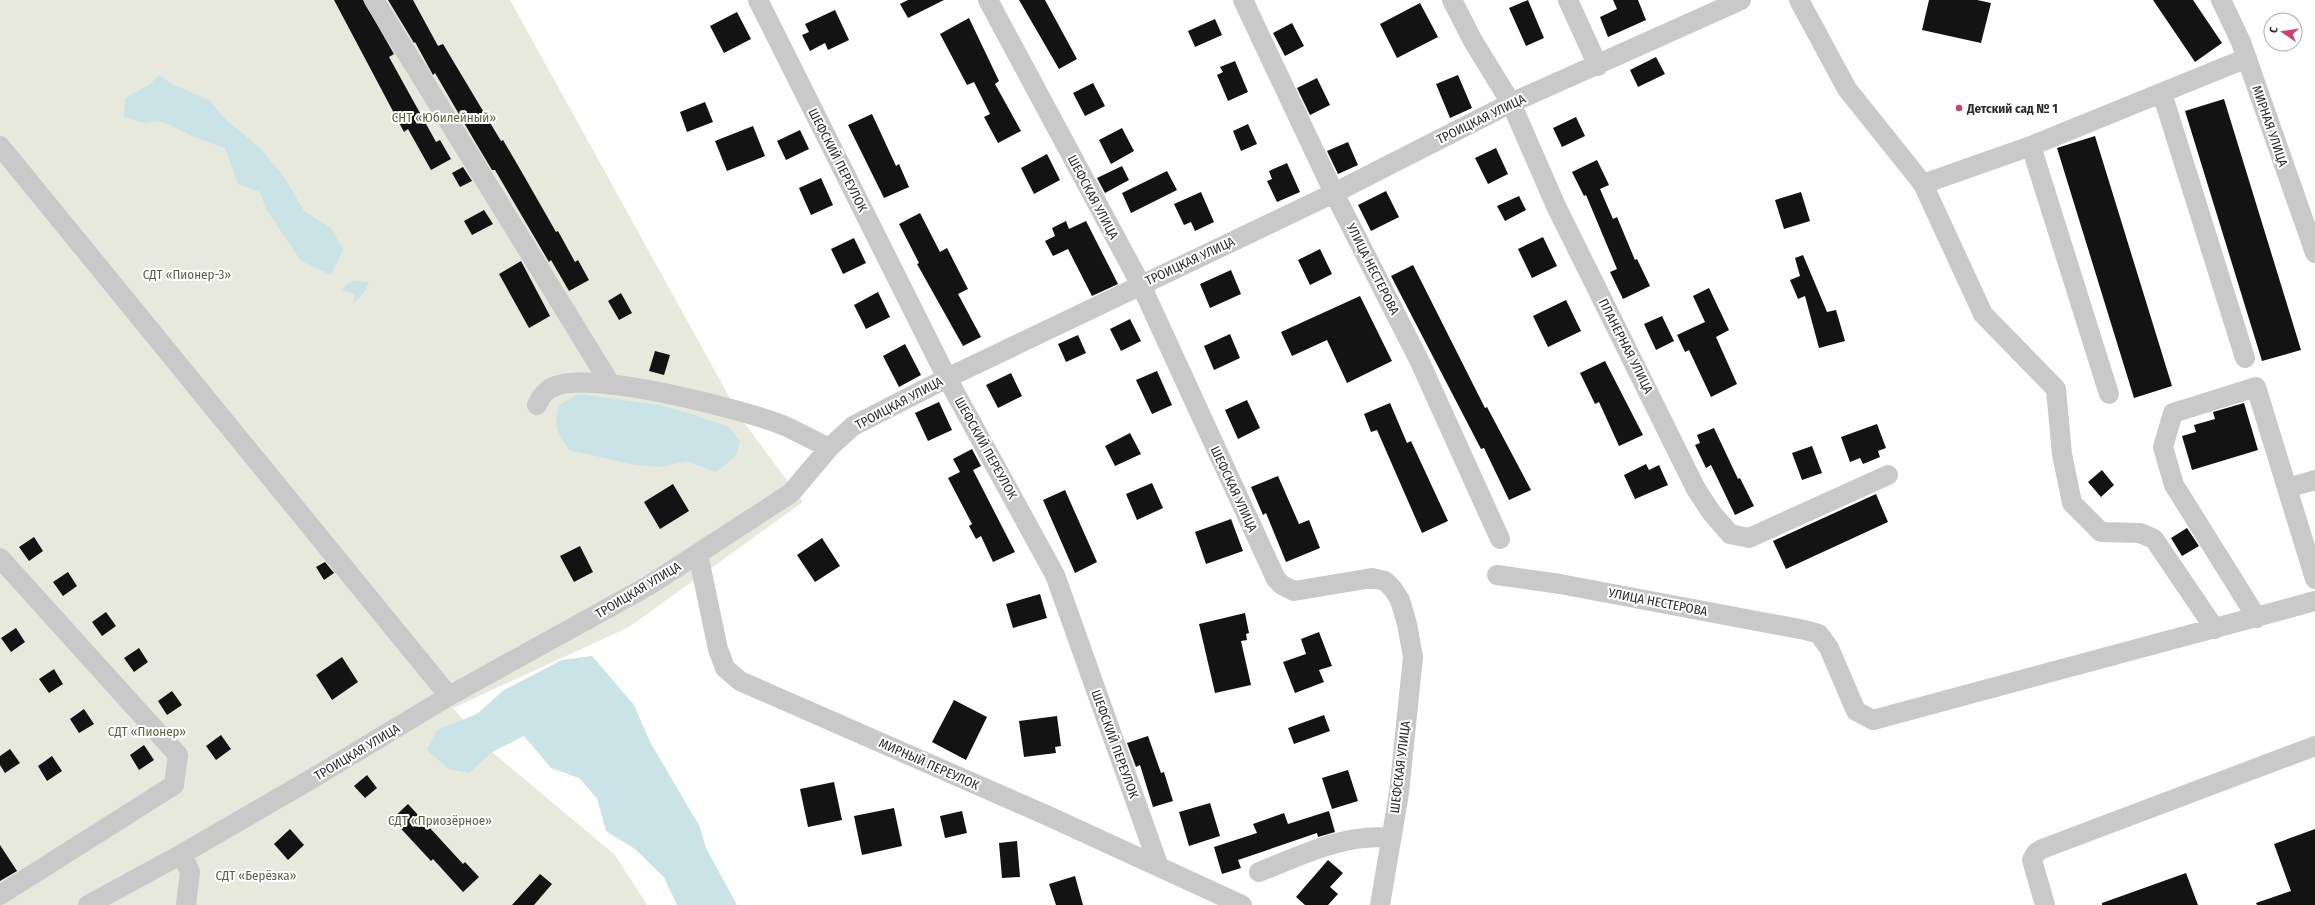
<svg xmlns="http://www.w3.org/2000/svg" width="2315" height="905" font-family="'Fira Sans Condensed',sans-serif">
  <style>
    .green { fill: #e6e9db }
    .water { fill: #c9e3e7 }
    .building { fill: #131313 }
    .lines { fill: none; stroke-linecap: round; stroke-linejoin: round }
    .minor { stroke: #c9c9c9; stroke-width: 20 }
    .poi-dot { fill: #d43e6d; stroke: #fff; stroke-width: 1.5 }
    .labels { text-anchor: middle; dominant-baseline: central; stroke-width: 4; stroke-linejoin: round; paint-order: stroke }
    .poi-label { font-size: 13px; font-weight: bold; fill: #2c2c2c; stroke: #fff; text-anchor: start }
    .park-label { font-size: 13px; fill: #58633e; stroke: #fff }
    .street-label { font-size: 13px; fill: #2c2c2c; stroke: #fff }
  </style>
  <rect width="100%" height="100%" fill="#fff"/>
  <path class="green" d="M0 0H510L742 420 803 502 629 627 453 708 492 752 615 855 647 905H0Z"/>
  <path class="water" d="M159 75 174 85 209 100 227 121 259 147 284 177 304 211 331 228 343 250 331 275 301 261 266 209 260 192 238 184 225 148 194 137 169 124 156 121 144 123 124 117 125 98 149 85Z
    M355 281 369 282 364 293 353 304 355 294 342 290 347 284Z
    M579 394 659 405 688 413 729 427 740 441 736 456 716 472 687 461 660 467 635 465 569 450C557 431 553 428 559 405Z
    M592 656 634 705 650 742 700 827 706 848 737 905H677L664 877 635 849 606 831 597 798 579 778 551 768 524 736 492 752 469 773 449 769 427 750 437 730 477 714 504 690 562 660Z"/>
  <path class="building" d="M334 0H363L394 54 389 57 436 142 440 140 451 159 431 170 408 129 404 132Z
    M388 0H413L438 46 443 44 501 141 503 140 520 169 556 232 558 231 575 262 578 260 589 280 569 291 551 260 549 262 495 170H492L474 140 435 73 433 75 415 42 414 43Z
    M908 0H944L908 18 900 4Z
    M1019 0H1045L1077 59 1059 69Z
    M1528 0 1544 38 1526 46 1509 8Z
    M1613 0H1638L1646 20 1608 37 1600 17 1617 9Z
    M1929 0H1977L1991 3 1981 43 1922 30Z
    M2153 0H2193L2222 43 2195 62Z
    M1420 3 1438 37 1397 58 1380 24Z
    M835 10 849 40 828 50 825 43 810 51 802 35 809 32 805 24Z
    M737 12 751 39 724 53 710 26Z
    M969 18 999 81 995 84 1021 131 998 143 984 117 990 114 974 82 967 85 940 34Z
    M1215 19 1222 35 1195 47 1188 31Z
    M1292 23 1304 46 1285 56 1273 33Z
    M1656 57 1665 74 1638 87 1630 70Z
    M1235 61 1248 92 1228 101 1217 75 1223 72 1220 67Z
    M1458 75 1472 108 1450 118 1436 84Z
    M1317 78 1330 105 1310 115 1297 88Z
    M1093 83 1105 106 1085 116 1073 93Z
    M2224 99 2301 350 2262 361 2185 111Z
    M705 102 713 122 687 132 680 112Z
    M872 114 896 166 899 164 909 187 884 198 848 125Z
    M1576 117 1585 136 1562 147 1553 128Z
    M1248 124 1257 144 1241 151 1233 131Z
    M753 126 765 156 727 171 715 141Z
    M1122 128 1134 151 1111 164 1099 140Z
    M800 130 809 149 786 160 777 141Z
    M2095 136 2172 386 2134 398 2057 148Z
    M1348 142 1358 165 1338 174 1327 151Z
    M1496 148 1508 174 1488 184 1475 158Z
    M1047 154 1060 180 1034 194 1021 168Z
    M1597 160 1609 185 1600 189 1613 219 1617 217 1635 260 1637 259 1650 286 1623 299 1610 272 1617 269 1586 195 1584 196 1572 172Z
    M1287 163 1300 192 1277 202 1267 181 1272 179 1269 171Z
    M1122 166 1129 180 1105 193 1097 178Z
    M463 167 472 181 460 187 452 173Z
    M1167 171 1177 190 1131 213 1122 193Z
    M821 178 833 205 811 215 799 188Z
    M1386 191 1399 217 1371 231 1358 205Z
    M1201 192 1214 222 1195 231 1191 222 1184 225 1174 204Z
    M1801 192 1810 221 1784 229 1775 200Z
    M1519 196 1526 210 1505 221 1497 206Z
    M484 210 493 224 472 235 464 221Z
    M920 213 940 252 947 248 968 289 958 294 981 337 963 346 917 264 919 263 899 224Z
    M1066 221 1069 229 1086 221 1118 284 1092 296 1068 249 1053 256 1045 241 1055 236 1052 228Z
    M1543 237 1557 266 1532 278 1518 249Z
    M854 238 866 263 843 274 831 249Z
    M1320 249 1332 274 1310 285 1298 260Z
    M1803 255 1827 312 1836 310 1845 341 1819 348 1805 296 1798 299 1790 280 1800 276 1795 258Z
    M521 261 550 316 529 328 499 274Z
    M1413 265 1485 408 1487 407 1531 490 1509 500 1484 448 1481 449 1391 276Z
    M1231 270 1241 294 1210 308 1200 284Z
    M1709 288 1729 330 1716 337 1737 384 1711 397 1689 350 1685 352 1677 335 1705 322 1693 296Z
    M878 292 890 317 866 329 854 305Z
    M621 293 632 313 619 320 608 301Z
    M1360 296 1392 361 1347 383 1327 340 1292 356 1281 332Z
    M1566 300 1581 331 1548 347 1533 316Z
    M1662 316 1674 341 1656 350 1644 324Z
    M1130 319 1141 341 1121 351 1110 329Z
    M1230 334 1240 358 1214 370 1204 346Z
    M1078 335 1086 353 1066 362 1058 344Z
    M905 344 921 375 899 387 883 356Z
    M655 351 670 355 664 375 649 371Z
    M1605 361 1643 435 1619 446 1599 402 1595 404 1580 373Z
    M1157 371 1172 405 1152 414 1136 380Z
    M1011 373 1022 396 998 408 986 385Z
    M1247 400 1260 428 1238 439 1225 410Z
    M939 402 952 430 928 441 915 413Z
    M1390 403 1407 443 1411 441 1448 521 1422 533 1377 430 1371 432 1364 414Z
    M2244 403 2258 450 2192 470 2182 436 2196 432 2194 425 2215 419 2213 412Z
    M1877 424 1886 448 1878 451 1880 457 1863 464 1860 458 1850 462 1841 437Z
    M1714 428 1738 479 1740 478 1754 506 1735 515 1711 465 1706 468 1695 445 1700 443 1697 435Z
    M1130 433 1141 454 1115 466 1105 446Z
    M1812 446 1822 473 1802 480 1792 453Z
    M972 449 981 466 973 470 1015 552 993 562 981 536 976 539 969 526 972 524 948 478 960 472 953 459Z
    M1646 464 1649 470 1659 465 1668 485 1635 499 1624 475Z
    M2102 470 2114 485 2101 497 2088 482Z
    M1278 476 1299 524 1309 520 1320 548 1286 562 1266 513 1263 515 1251 487Z
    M1152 483 1163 508 1137 520 1126 494Z
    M673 484 689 511 660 529 644 502Z
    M1065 490 1097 562 1075 573 1043 500Z
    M1876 494 1888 522 1786 569 1773 541Z
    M1231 519 1243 551 1206 564 1195 532Z
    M2187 528 2199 546 2182 556 2171 538Z
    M34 537 43 551 29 561 19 547Z
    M822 538 840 566 815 582 797 555Z
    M580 546 593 572 574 582 560 556Z
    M325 562 334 573 324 580 316 567Z
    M68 572 77 586 63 596 53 582Z
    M1040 594 1047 618 1013 628 1006 604Z
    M106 612 116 626 102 636 92 622Z
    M1245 613 1249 633 1246 634 1247 640 1241 641 1251 685 1215 693 1199 624Z
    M16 628 25 642 11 652 1 638Z
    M1319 632 1332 666 1319 670 1324 682 1295 693 1283 662 1306 654 1301 639Z
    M139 648 148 662 134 672 124 658Z
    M342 657 358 682 332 700 316 675Z
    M54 669 63 684 49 693 39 679Z
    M172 691 182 705 167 715 158 701Z
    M954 700 987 717 966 760 932 742Z
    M84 709 94 724 79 733 70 719Z
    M1324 715 1330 731 1294 744 1288 728Z
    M1057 716 1061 746 1055 747 1056 753 1024 757 1019 721Z
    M221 735 231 749 216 760 206 746Z
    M1148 736 1161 773 1164 772 1173 801 1153 807 1140 765 1136 767 1127 743Z
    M144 745 154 760 139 770 130 755Z
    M10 749 20 763 5 773 0 765V756Z
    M52 756 62 771 47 781 38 766Z
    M1348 770 1358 801 1332 809 1322 778Z
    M367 775 377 788 365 798 354 786Z
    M834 782 842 820 808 827 800 789Z
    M1210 803 1220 836 1189 846 1179 812Z
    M408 804 463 864 465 862 479 877 463 892 433 859 431 861 392 819Z
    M894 808 902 846 862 855 854 816Z
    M962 811 967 833 945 838 940 816Z
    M1329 811 1335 832 1318 837 1317 833 1238 860 1241 868 1222 874 1214 847 1257 833 1253 824 1284 813 1288 824Z
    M290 829 304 845 288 860 274 844Z
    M2315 829V905H2257L2256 903 2291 891 2274 844Z
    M1017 841 1020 877 1002 878 999 843Z
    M0 845 17 871 0 881Z
    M1328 860 1343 873 1330 887 1338 894 1328 905H1305L1296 897Z
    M2186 873 2198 905H2102V903Z
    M540 874 552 884 534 905H512Z
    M1075 876 1083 905H1056L1049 884Z"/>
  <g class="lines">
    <path class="minor" d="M374 0 611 385
      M758 0 947 378 1055 575 1159 867
      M988 0 1141 285 1276 579 1282 585 1294 591 1372 578 1385 581 1393 589 1400 600 1407 624 1413 657 1399 793 1380 905
      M1243 0 1334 193 1419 360 1500 539
      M1452 0 1473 41 1511 103 1556 206 1696 489 1711 512 1730 534 1749 538 1888 475
      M1568 0 1598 66
      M1799 0 1847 89 1923 184 1983 314 2056 389 2062 454 2072 503 2101 532 2140 533 2154 539 2215 629
      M2221 0 2241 42 2315 253
      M2162 93 2245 358
      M0 146 449 696
      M2031 146 2109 394
      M1923 184 2031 146 2247 58
      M537 405C540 398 546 390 553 387 588 369 746 410 785 426 800 433 815 441 829 448
      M2287 488 2315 480
      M698 554 718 649 725 668 740 681 1046 815 1242 905
      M0 558 178 755 174 785 0 895
      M1497 575 1560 584 1805 630 1819 634 1829 648 1856 711 1873 720 2315 601
      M2257 618 2174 485 2163 447 2173 413 2256 387 2315 579
      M182 854 190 872 186 905
      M1259 872C1300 856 1345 833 1390 838
      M88 905 182 854 308 781 449 696 648 586 791 493 829 448 853 426 947 378 1334 193 1511 103 1741 0
      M2045 905 2032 860 2036 853 2042 849 2315 746"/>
  </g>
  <circle class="poi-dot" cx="1959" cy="108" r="4"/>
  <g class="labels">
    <g class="poi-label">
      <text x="1967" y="108">Детский сад № 1</text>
    </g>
    <g class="park-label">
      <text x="444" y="117">СНТ «Юбилейный»</text>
      <text x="187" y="274">СДТ «Пионер-3»</text>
      <text x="147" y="731">СДТ «Пионер»</text>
      <text x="440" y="820">СДТ «Приозёрное»</text>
      <text x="256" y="875">СДТ «Берёзка»</text>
    </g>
    <g class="street-label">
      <text transform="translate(1481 119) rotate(-26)">ТРОИЦКАЯ УЛИЦА</text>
      <text transform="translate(2270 126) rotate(71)">МИРНАЯ УЛИЦА</text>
      <text transform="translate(838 160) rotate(63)">ШЕФСКИЙ ПЕРЕУЛОК</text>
      <text transform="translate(1093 197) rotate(62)">ШЕФСКАЯ УЛИЦА</text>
      <text transform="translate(1190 261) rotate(-25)">ТРОИЦКАЯ УЛИЦА</text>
      <text transform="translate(1373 269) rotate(63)">УЛИЦА НЕСТЕРОВА</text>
      <text transform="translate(1626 346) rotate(63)">ПЛАНЕРНАЯ УЛИЦА</text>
      <text transform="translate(899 403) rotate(-28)">ТРОИЦКАЯ УЛИЦА</text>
      <text transform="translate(986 448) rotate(61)">ШЕФСКИЙ ПЕРЕУЛОК</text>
      <text transform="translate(1234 489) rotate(65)">ШЕФСКАЯ УЛИЦА</text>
      <text transform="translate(638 590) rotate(-31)">ТРОИЦКАЯ УЛИЦА</text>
      <text transform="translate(1658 602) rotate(11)">УЛИЦА НЕСТЕРОВА</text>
      <text transform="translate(1115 744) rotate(70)">ШЕФСКИЙ ПЕРЕУЛОК</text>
      <text transform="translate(357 752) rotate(-31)">ТРОИЦКАЯ УЛИЦА</text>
      <text transform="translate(929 764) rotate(24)">МИРНЫЙ ПЕРЕУЛОК</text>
      <text transform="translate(1400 767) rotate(-83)">ШЕФСКАЯ УЛИЦА</text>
    </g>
  </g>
  <g transform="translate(2283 32) rotate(283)"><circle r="19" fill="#ffffff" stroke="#ababab"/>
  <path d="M0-3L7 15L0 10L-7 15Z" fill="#d43e6d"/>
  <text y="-6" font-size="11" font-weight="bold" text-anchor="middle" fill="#2c2c2c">С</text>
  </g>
</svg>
